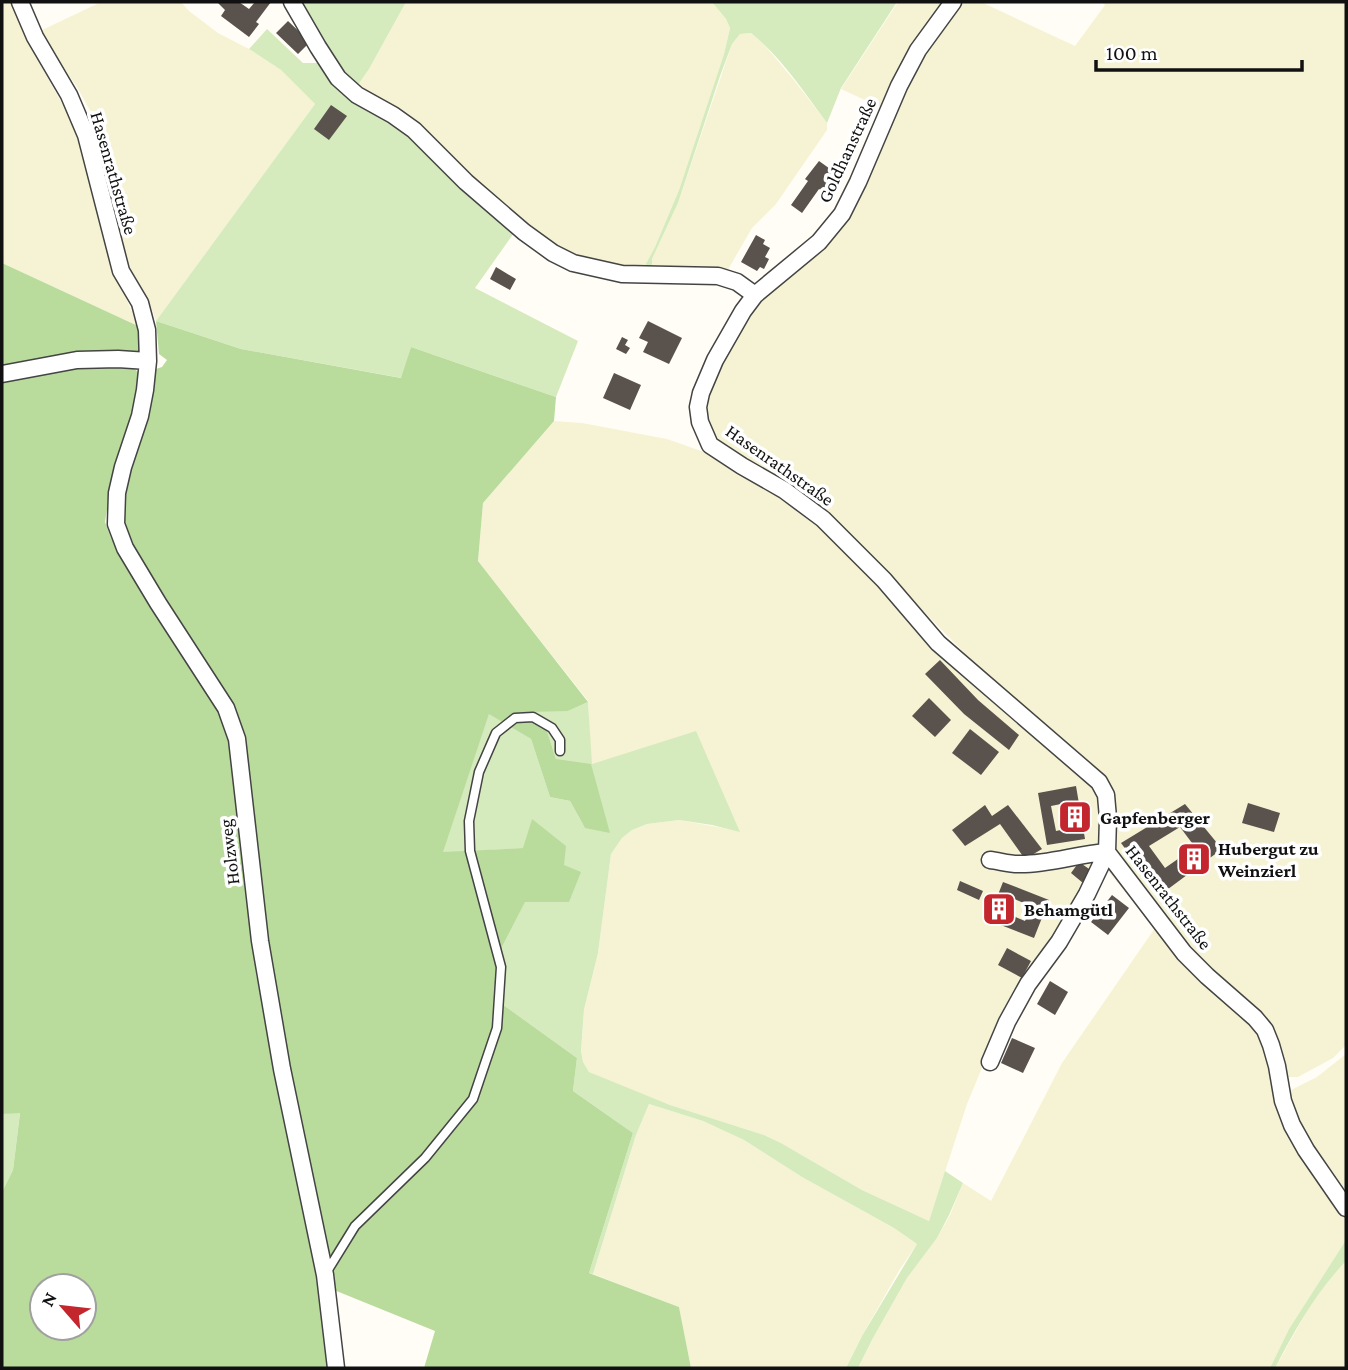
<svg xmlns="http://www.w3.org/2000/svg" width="1348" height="1370" font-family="'Crimson Pro',serif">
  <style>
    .farmland { fill: #f6f3d4 }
    .green { fill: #d5ebbd }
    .forest { fill: #b9dc9c; fill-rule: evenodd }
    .building { fill: #5a524d; fill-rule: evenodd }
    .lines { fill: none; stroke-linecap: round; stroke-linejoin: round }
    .service-casing { stroke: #444; stroke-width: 11 }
    .minor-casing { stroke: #444; stroke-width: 19 }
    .service { stroke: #fff; stroke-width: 8 }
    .minor { stroke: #fff; stroke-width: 16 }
    .labels { text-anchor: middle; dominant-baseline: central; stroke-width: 7; stroke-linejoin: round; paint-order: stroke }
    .street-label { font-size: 19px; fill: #111; stroke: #fff }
    .poi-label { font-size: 19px; font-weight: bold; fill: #111; stroke: #fff; text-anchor: start }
  </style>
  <rect width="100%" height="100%" fill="#fffdf5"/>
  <path class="farmland" d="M2 2H12L32 50 68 114 83 150 110 261 138 326 2 263Z
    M101 2H181L189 11 218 33 249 49 281 70 315 104 156 321 149 302 123 257 108 192 106 155 97 123 77 87 38 32Z
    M406 2H712L726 19 730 28 724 54 679 190 655 247 642 271H623L559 251 356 88 369 69Z
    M898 2H949L884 109 841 89Z
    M960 2H981L1075 46 1105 5 1102 2H1346V1045L1333 1058 1298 1077H1287L1279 1043 1267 1020 1249 1000 1221 977 1248 1020 1261 1038 1321 1182 1346 1217V1240L1289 1329 1270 1368H858L873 1338 907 1278 937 1238 950 1215 963 1183 991 1201 1062 1063 1155 928 1108 871 1096 868 984 1063 967 1104 929 1221 862 1190 781 1143 764 1135 670 1105 608 1081 589 1072 583 1062 581 1051 584 1011 598 953 611 854 622 838 632 830 647 824 679 820 740 831 591 764 588 701 478 561 483 503 554 421 582 423 667 439 704 452 781 494 819 525 1090 780 1117 794 1102 773 999 688 863 550 721 443 711 429 707 413 708 391 738 332 757 305 812 255 908 78Z
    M751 33 762 42 793 79 827 123V130L776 204 752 228 726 273 652 271V259L678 203 732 44 740 34Z
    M1346 1054V1195L1307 1136 1287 1092 1317 1077Z
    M649 1104 703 1121 744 1140 802 1177 894 1228 917 1244 900 1269 862 1336 846 1368H691L679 1307 593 1274 636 1135Z
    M1346 1261V1368H1275L1311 1304 1335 1272Z"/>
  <path class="green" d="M297 2H406L369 69 356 88 516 230 475 288 578 341 556 397 411 347 402 378 241 349 156 321 315 104 281 70 249 49 267 29 303 63H321Z
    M712 2H897L841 88 827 123C804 92 781 57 751 33L740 34 732 44 720 76 678 203 652 259V271H642L655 247 679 190 724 54 730 28 726 19Z
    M588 702 592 764 696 731 740 832 712 825 679 820 647 824 632 830 622 838 611 854 598 953 584 1010 581 1051 583 1062 589 1072 670 1105 764 1135 781 1143 862 1190 929 1221 945 1171 963 1183 949 1215 937 1238 907 1278 873 1338 858 1368H846L862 1336 917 1244 894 1228 802 1177 744 1140 703 1121 649 1104 636 1135 593 1274 589 1273 633 1133 573 1091 577 1058 502 1004V947L525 901H569L564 865 532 820 524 848 442 853 489 713 531 739 550 797 570 801 585 828 556 759 547 731 526 711H568Z
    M20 1112 13 1170 2 1192V1114Z
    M1346 1240V1261C1316 1292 1295 1330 1275 1368H1270L1289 1329Z"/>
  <path class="forest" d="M2 263 138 326 142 349 138 356 2 369Z
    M156 321 241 349 401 378 411 347 556 397 554 421 483 503 478 561 588 702 568 711 527 712 547 731 556 759 591 764 610 833 585 828 570 801 550 797 531 739 489 714 443 852 523 848 532 819 566 846 564 865 581 872 569 902H525L502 947V1004L577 1058 573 1091 633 1133 589 1273 679 1307 691 1368H424L435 1331 334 1290 308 1153 288 1068 228 699 135 552 122 524V503L153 370 162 367 167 360 159 354Z
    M112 365 134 368 141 376 135 413 112 478 105 522 111 538 146 594 223 712 230 739 256 974 305 1205 330 1368H2V1192L13 1170 20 1113 2 1114V381L61 368ZM42 1286H84V1328H42Z"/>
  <path class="building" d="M217 2H239L249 9 255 2H271L256 22 259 24 249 37 221 16 225 10Z
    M288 21 310 42 298 54 276 33Z
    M331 105 347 116 329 140 314 129Z
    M819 161 833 171 826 181 829 183 823 191 819 189 802 213 791 205 808 181 805 179Z
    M756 235 765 240 763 244 770 248 765 257 769 259 764 269 760 267 757 271 741 262Z
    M496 267 516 279 510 290 490 279Z
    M648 321 682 338 669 364 643 352 648 342 639 338Z
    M622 337 628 340 625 345 630 348 626 354 616 349Z
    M614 373 641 385 630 410 603 398Z
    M940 660 978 700 1019 735 1009 750 964 714 925 674Z
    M929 698 951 720 935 737 912 716Z
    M970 729 999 752 981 775 952 753Z
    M1076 786 1085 839 1047 845 1038 793ZM1066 803 1070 828 1056 831 1051 806Z
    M1248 803 1280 813 1274 832 1242 823Z
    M1185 804 1222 849 1160 895 1121 843ZM1180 827 1195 847 1165 868 1149 846Z
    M985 805 992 816 1008 805 1042 849 1025 859 1000 824 965 846 952 830Z
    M1079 862 1092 871 1083 883 1071 873Z
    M960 881 983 891 979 900 957 890Z
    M1003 882 1049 900 1034 938 988 920ZM1012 898 1031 906 1025 921 1006 913Z
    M1112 895 1129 908 1108 935 1091 922Z
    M1007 948 1031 961 1022 978 998 965Z
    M1050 981 1068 992 1055 1015 1037 1004Z
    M1012 1038 1035 1048 1023 1073 1001 1063Z"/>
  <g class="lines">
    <g class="service-casing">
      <path id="service" d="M326 1273 355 1226 425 1158 473 1099 497 1028 501 967 470 851 469 821 479 772 496 733 515 718 533 717 552 728 560 740V751"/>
    </g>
    <g class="minor-casing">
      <path id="minor" d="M20 2 35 37 69 95 86 135 121 271 140 303 147 330 148 361 145 390 140 416 123 467 117 493 116 524 125 548 158 603 226 708 237 739 260 941 282 1069 325 1275 336 1368
        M292 2 318 47 338 78 357 95 393 115 414 130 466 182 524 232 553 253 573 263 622 274 718 276 737 282 755 295
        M953 2 918 50 899 86 858 182 842 214 819 242 755 295 743 311 715 360 701 393 698 407 700 422 710 445 742 466 784 490 823 519 884 580 938 643 1099 782 1106 795 1108 818 1107 852 1184 953 1207 976 1255 1018 1265 1030 1271 1045 1277 1066 1283 1101 1292 1125 1306 1150 1346 1208
        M2 374 77 360 118 359 148 361
        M990 860C999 861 1009 864 1018 864 1048 865 1077 854 1107 852
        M990 1062 1007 1022 1028 984 1059 942 1087 894 1107 852"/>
    </g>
    <use href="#service" class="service"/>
    <use href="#minor" class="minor"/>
  </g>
  <defs>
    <g id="building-square" transform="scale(1.75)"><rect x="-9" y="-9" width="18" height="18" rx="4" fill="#c4262e" stroke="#fff"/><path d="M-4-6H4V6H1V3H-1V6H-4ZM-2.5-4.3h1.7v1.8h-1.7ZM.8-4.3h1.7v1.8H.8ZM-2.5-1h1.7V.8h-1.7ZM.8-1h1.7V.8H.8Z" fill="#fff"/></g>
  </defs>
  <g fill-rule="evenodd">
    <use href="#building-square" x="1075" y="817"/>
    <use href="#building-square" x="1194" y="859"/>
    <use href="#building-square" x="999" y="909"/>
  </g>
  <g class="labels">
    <g class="street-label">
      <text transform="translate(847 150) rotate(-65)">Goldhanstraße</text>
      <text transform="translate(114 173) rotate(74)">Hasenrathstraße</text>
      <text transform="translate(780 465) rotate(35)">Hasenrathstraße</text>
      <text transform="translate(229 852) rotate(-97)">Holzweg</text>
      <text transform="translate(1169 897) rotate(52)">Hasenrathstraße</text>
    </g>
    <g class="poi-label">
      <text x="1100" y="817">Gapfenberger</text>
      <text x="1218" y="848">Hubergut zu<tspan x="1218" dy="22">Weinzierl</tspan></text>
      <text x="1024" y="909">Behamgütl</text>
    </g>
  </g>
  <rect width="1348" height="1370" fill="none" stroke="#111111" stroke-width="7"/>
  <g transform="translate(63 1307) rotate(298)"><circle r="33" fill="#ffffff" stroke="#a0a0a0" stroke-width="2"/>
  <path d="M0-5L12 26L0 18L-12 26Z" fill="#c4262e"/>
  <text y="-10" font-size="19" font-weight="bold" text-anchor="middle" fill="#111111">N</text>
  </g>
  <path d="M1096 60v10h206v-10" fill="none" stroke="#111111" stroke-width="3.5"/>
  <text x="1106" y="60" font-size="21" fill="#111111" stroke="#ffffff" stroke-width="5" paint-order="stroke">100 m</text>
</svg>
